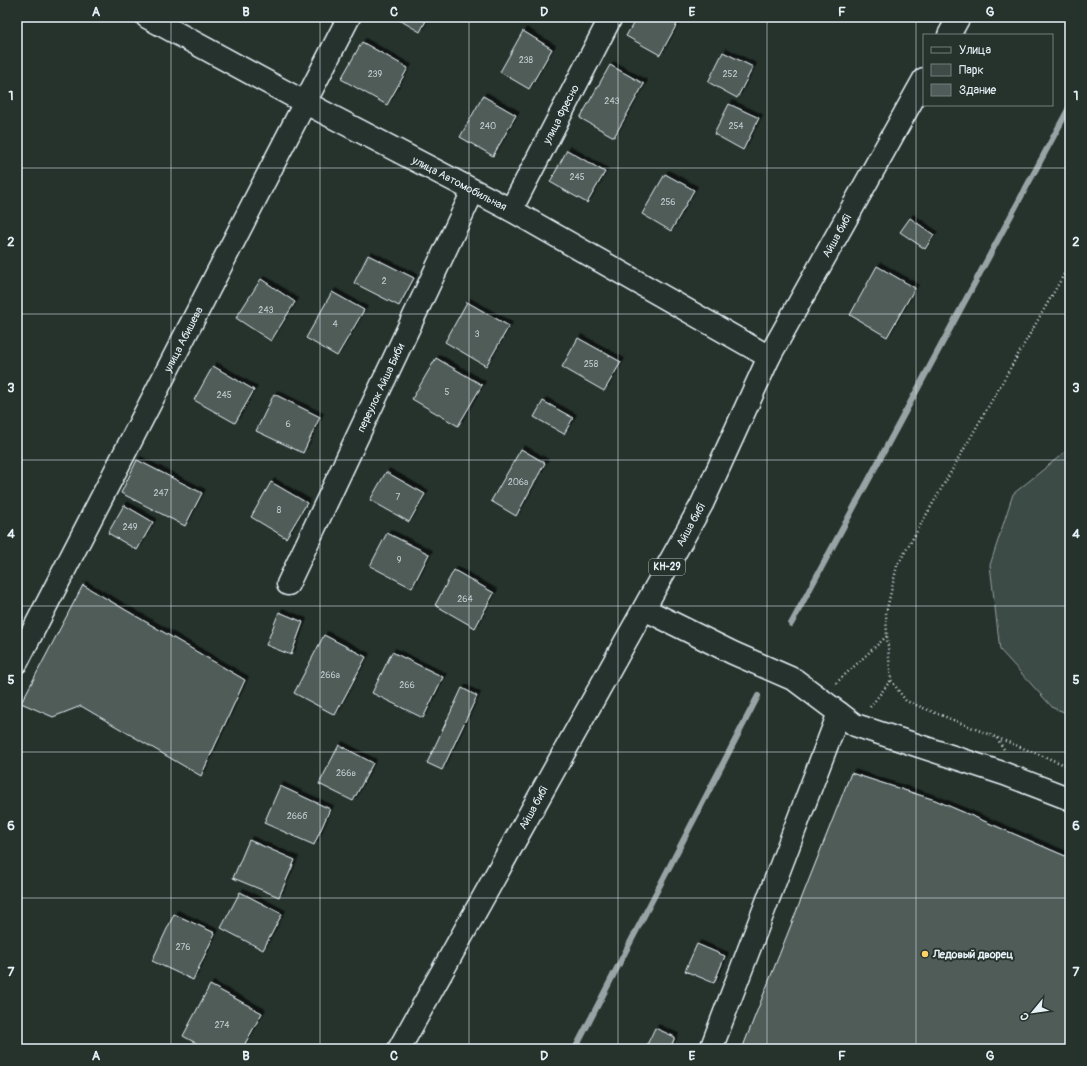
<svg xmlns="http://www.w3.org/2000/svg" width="1087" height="1066" font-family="Pangolin,sans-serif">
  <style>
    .green { fill: #3e4b47; stroke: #939ea0 }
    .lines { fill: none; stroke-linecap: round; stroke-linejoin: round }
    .stream { stroke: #98a3a5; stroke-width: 6 }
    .building { fill: #505c59; stroke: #e8f1f8; filter: url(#shadow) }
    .minor-casing { stroke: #e8f1f8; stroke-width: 25 }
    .major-casing { stroke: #e8f1f8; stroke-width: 25 }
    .path { stroke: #e8f1f8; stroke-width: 2.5; stroke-dasharray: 1 3; stroke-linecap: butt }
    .minor { stroke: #26332d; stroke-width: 22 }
    .major { stroke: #26332d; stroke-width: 22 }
    .grid { fill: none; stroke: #e8f1f8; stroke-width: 1; stroke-opacity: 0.55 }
    .poi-dot { fill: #ffd166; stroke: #26332d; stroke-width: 1.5 }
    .labels { text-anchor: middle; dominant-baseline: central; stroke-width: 4; stroke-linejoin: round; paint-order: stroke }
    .number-label { font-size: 9px; fill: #c2ccd0 }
    .shield { fill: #26332d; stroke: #aeb8bb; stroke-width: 1 }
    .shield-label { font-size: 10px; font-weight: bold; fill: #e8f1f8 }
    .street-label { font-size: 11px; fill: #e8f1f8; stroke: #26332d }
    .poi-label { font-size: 11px; font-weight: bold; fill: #e8f1f8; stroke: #26332d; text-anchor: start }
    .neatline { fill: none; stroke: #e8f1f8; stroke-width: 1.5 }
    .grid-label { font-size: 13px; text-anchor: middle; font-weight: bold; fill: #e8f1f8 }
  </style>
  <defs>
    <filter id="shadow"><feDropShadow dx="3.5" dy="-3.5" stdDeviation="0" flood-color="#0009"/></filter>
  </defs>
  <rect width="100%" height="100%" fill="#26332d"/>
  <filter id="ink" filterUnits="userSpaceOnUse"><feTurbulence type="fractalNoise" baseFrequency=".025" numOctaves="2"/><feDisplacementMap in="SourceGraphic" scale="8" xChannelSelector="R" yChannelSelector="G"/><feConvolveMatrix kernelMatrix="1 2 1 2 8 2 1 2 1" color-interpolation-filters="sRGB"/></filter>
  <g filter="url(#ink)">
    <path class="green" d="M1070 448V714L1053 708 1000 650 990 565 1013 494Z"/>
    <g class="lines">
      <path class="stream" d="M791 624 1070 106
        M575 1049 758 696"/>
    </g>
    <path class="building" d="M394 17H428L420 32Z
      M637 17H665L677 24 660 55 626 36Z
      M523 31 552 49 529 89 500 72Z
      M362 42 408 68 387 105 341 79Z
      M723 52 753 67 737 98 708 82Z
      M610 65 644 84 614 137 580 118Z
      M483 96 516 115 493 156 460 137Z
      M729 104 759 118 743 150 714 134Z
      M567 150 605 172 587 203 550 182Z
      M665 174 694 190 671 231 642 214Z
      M910 218 934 235 925 249 900 232Z
      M368 255 414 278 399 306 354 283Z
      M877 266 915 288 887 337 850 315Z
      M261 279 295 302 271 341 236 318Z
      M332 292 364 310 337 356 306 338Z
      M467 302 509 326 486 366 445 342Z
      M578 338 621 362 604 391 562 367Z
      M436 358 482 385 458 426 412 399Z
      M213 366 254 390 235 423 194 400Z
      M274 394 320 417 303 453 256 431Z
      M543 401 573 418 564 434 534 417Z
      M521 449 545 463 516 516 491 501Z
      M137 460 202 493 185 526 121 493Z
      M386 472 425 494 409 522 370 500Z
      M271 482 307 503 286 538 251 517Z
      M124 505 153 522 137 550 108 533Z
      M387 533 429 554 412 588 370 566Z
      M454 570 494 593 475 628 435 605Z
      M83 585 245 680 201 776 81 706 53 717 21 703Z
      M279 612 303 622 291 655 266 645Z
      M324 635 366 657 335 715 294 693Z
      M392 652 443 677 423 718 372 693Z
      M462 688 477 696 442 770 427 763Z
      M339 745 373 763 353 801 319 784Z
      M851 773 935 800 1070 858V1049H742Z
      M280 786 330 809 314 845 264 823Z
      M249 840 295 860 279 897 233 878Z
      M240 892 282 914 263 950 221 928Z
      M174 914 215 933 193 980 152 961Z
      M697 944 725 956 714 983 685 971Z
      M210 985 262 1013 242 1049H207L183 1036Z
      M655 1028 675 1037 670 1049H645Z"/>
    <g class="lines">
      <g class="minor-casing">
        <g id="minor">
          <path id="s1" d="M147 17 304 102 511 210 769 357"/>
          <path id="s2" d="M511 210 611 17"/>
          <path id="s3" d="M288 584 473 191"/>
          <path d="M644 609 733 653 795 680 855 725 1005 774 1070 799"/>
          <path id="s4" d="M17 662 349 17"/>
          <path d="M711 1049 839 713"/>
        </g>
      </g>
      <g class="major-casing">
        <g id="major">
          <path d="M949 35 959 17"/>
          <path id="s5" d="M399 1049 702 504 769 357 924 79"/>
        </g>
      </g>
      <path class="path" d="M1070 264 897 566 886 613 887 636 891 680 906 701 1070 767
        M836 683 887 636
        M870 707 891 680
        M997 738 1005 751"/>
      <use href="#minor" class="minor"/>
      <use href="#major" class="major"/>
    </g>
  </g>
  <path class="grid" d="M171 17V1049M320 17V1049M469 17V1049M618 17V1049M767 17V1049M916 17V1049M17 168H1070M17 314H1070M17 460H1070M17 606H1070M17 752H1070M17 898H1070"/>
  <circle class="poi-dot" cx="925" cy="954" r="4"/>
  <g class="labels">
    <g class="number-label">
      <text x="526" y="60">238</text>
      <text x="375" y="74">239</text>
      <text x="730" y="74">252</text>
      <text x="612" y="101">243</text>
      <text x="488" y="126">240</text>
      <text x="736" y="126">254</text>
      <text x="577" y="177">245</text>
      <text x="668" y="202">256</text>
      <text x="384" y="281">2</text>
      <text x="266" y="310">243</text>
      <text x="335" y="324">4</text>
      <text x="477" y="334">3</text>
      <text x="591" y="364">258</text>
      <text x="447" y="392">5</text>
      <text x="224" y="395">245</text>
      <text x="288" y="424">6</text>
      <text x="518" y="482">206а</text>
      <text x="161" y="493">247</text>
      <text x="398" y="497">7</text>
      <text x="279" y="510">8</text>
      <text x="130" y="527">249</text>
      <text x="399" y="560">9</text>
      <text x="465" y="599">264</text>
      <text x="330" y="675">266а</text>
      <text x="407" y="685">266</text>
      <text x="346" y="773">266в</text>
      <text x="297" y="816">266б</text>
      <text x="183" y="947">276</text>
      <text x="222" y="1025">274</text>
    </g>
    <rect class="shield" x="649" y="559" width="36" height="16" rx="3"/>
    <g class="shield-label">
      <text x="667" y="567">КН-29</text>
    </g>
    <g class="street-label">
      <text stroke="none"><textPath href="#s2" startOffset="108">улица Фресно</textPath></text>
      <text stroke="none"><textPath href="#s1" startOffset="354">улица Автомобильная</textPath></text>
      <text stroke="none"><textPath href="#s5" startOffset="924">Айша бибі</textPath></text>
      <text stroke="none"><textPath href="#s4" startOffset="363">улица Абишева</textPath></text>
      <text stroke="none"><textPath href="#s3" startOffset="217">переулок Айша Биби</textPath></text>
      <text stroke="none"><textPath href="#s5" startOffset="600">Айша бибі</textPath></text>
      <text stroke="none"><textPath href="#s5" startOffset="276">Айша бибі</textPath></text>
    </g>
    <g class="poi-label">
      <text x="933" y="954">Ледовый дворец</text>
    </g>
  </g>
  <rect width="1087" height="1066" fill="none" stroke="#26332d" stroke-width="44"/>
  <rect x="923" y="34" width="130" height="72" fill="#26332d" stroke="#747f7e"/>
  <rect x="931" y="47" width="20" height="6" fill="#26332d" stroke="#747f7e"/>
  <text x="959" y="54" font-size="12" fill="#e8f1f8">Улица</text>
  <rect x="931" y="64" width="20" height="12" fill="#3e4b47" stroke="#747f7e"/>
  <text x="959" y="74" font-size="12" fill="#e8f1f8">Парк</text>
  <rect x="931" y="84" width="20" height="12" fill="#505c59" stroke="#747f7e"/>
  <text x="959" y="94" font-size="12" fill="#e8f1f8">Здание</text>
  <g transform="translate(1033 1012) rotate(241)" stroke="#26332d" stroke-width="3" paint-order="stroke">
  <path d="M0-3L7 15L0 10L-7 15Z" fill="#e8f1f8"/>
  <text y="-6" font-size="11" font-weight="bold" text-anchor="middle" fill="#e8f1f8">С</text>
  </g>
  <rect x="22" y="22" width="1043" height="1022" class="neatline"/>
  <g class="grid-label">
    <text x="96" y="16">A</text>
    <text x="246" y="16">B</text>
    <text x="394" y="16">C</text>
    <text x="544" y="16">D</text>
    <text x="692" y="16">E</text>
    <text x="842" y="16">F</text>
    <text x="990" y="16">G</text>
    <text x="11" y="100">1</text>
    <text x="1076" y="100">1</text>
    <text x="11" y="246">2</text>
    <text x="1076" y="246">2</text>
    <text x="11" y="392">3</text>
    <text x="1076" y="392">3</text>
    <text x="11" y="538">4</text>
    <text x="1076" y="538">4</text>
    <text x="11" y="684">5</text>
    <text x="1076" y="684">5</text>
    <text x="11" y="830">6</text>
    <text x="1076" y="830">6</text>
    <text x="11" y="976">7</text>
    <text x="1076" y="976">7</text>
    <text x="96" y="1060">A</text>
    <text x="246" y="1060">B</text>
    <text x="394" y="1060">C</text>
    <text x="544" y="1060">D</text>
    <text x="692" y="1060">E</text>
    <text x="842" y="1060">F</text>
    <text x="990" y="1060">G</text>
  </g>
</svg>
